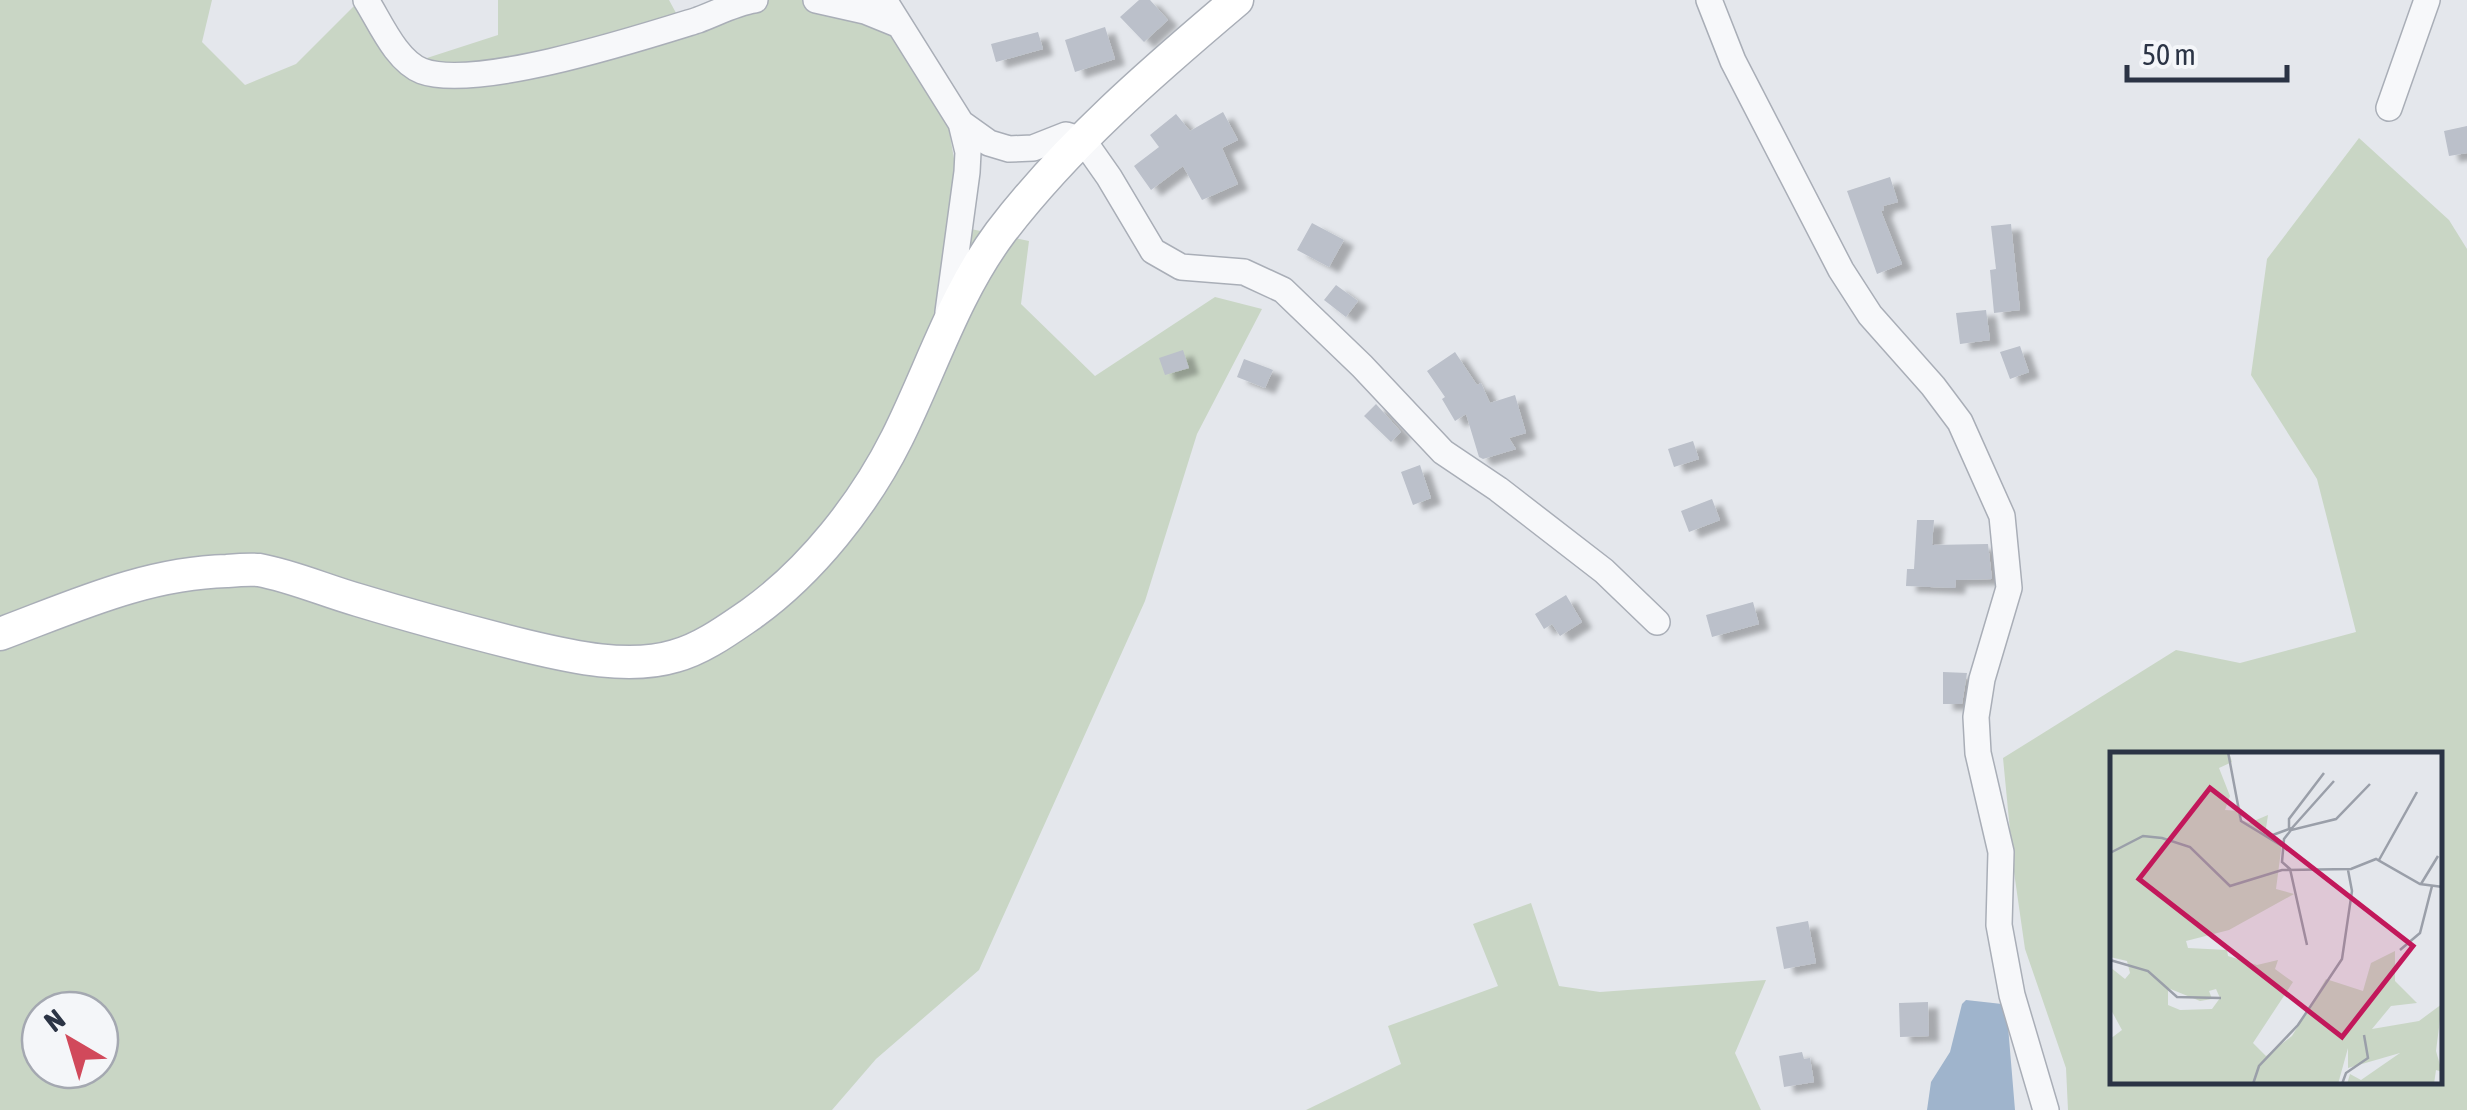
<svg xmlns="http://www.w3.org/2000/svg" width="2467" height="1110" font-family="'Asap Condensed',sans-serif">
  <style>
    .green { fill: #c9d6c5; fill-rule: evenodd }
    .water { fill: #9fb4cc }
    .building { fill: #bbc0ca; filter: url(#shadow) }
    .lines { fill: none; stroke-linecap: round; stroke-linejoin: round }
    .street-casing { stroke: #a9aeb7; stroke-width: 28 }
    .secondary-casing { stroke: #a9aeb7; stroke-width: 35 }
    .street { stroke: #f7f8fa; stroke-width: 25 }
    .secondary { stroke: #fff; stroke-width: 32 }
    .inset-road { fill: none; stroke: #9a9fa9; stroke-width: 2.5 }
    .view { fill: #c2185b; fill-opacity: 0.15; stroke: #c2185b; stroke-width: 5 }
    .inset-edge { fill: none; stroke: #2b3445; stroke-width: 5 }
  </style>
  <defs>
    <filter id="shadow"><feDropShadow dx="10" dy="6" stdDeviation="2.5" flood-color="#0004"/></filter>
  </defs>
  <rect width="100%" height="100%" fill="#e4e7ec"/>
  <path class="green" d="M0 0H212L202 42 245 85 296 64 357 3 396 68 498 35V0H669L688 35 739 0H871L948 124 966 228 1029 241 1021 304 1095 376 1215 297 1262 309 1197 434 1145 601 979 970 876 1059 832 1110H0ZM40 1010H100V1070H40Z
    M2359 138 2449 220 2467 249V1110H2068L2066 1068 2025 949 2014 872 2003 758 2176 650 2240 663 2356 632 2317 479 2251 375 2267 259ZM2112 755H2440V1082H2112Z
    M1531 903 1559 986 1600 992 1766 980 1735 1053 1761 1110H1306L1401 1064 1388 1026 1498 986 1473 924Z"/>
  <path class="water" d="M1966 1000 2002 1004 2007 1014 2015 1110H1927L1931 1082 1950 1052 1962 1004Z"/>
  <path class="building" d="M1139 0H1150L1168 20 1144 42 1120 17Z
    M1105 27 1115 59 1075 72 1065 40Z
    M1038 32 1043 49 996 62 991 44Z
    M1223 112 1238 140 1222 148 1238 184 1202 200 1183 166 1151 190 1134 166 1159 147 1150 135 1176 114 1190 131Z
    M2467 126V153L2449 156 2444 131Z
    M1890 177 1898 202 1883 206 1884 210 1881 211 1902 264 1877 274 1847 191Z
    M1312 223 1344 240 1329 267 1297 250Z
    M2011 224 2020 310 1994 313 1990 270 1996 269 1991 226Z
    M1336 285 1358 301 1346 317 1324 300Z
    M1986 310 1990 340 1960 344 1956 313Z
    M2020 346 2029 372 2010 379 2000 352Z
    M1183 350 1189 368 1165 375 1159 358Z
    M1455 352 1477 385 1481 383 1490 403 1515 395 1526 433 1509 438 1516 449 1483 459 1479 457 1466 414 1455 421 1442 399 1445 397 1427 371Z
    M1244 359 1273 370 1265 388 1237 377Z
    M1376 404 1401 432 1391 442 1364 416Z
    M1693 441 1699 459 1674 467 1668 449Z
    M1420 465 1431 498 1413 505 1401 472Z
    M1712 499 1720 520 1689 532 1681 511Z
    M1917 520H1934L1932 545 1988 544 1992 579 1956 580 1955 588 1906 586 1907 569H1914Z
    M1566 595 1582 622 1560 636 1552 624 1544 629 1535 614Z
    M1753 602 1759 624 1712 637 1706 615Z
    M1943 672 1967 673 1962 704H1943Z
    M1808 921 1816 963 1784 969 1776 927Z
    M1928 1002 1929 1036 1900 1037 1899 1003Z
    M1802 1052 1804 1059 1810 1058 1814 1082 1784 1087 1779 1056Z"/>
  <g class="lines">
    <g class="street-casing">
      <path id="street" d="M366 0C380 22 396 61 422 71 476 91 640 38 698 20 717 13 735 3 755 0
        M816 0 865 11 897 24
        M884 0 961 123 989 143 1009 149 1033 148 1066 135 1083 140 1109 177 1153 251 1181 267 1244 272 1283 290 1362 366 1443 452 1498 489 1604 571 1657 622
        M1709 0 1733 61 1841 270 1870 315 1933 386 1960 422 2002 516 2009 588 1982 679 1976 717 1978 753 2001 852 1999 925 2012 995 2046 1110
        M2389 108 2427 0
        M948 312 967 172 968 152 961 123"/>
    </g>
    <g class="secondary-casing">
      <path id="secondary" d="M0 634C75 606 146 573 227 571 238 570 249 569 259 570 292 576 326 591 358 600 414 617 470 632 526 646 572 657 629 670 675 656 702 649 729 629 751 614 811 571 864 504 897 438 931 370 954 295 1000 233 1067 145 1153 71 1237 0"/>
    </g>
    <use href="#street" class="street"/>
    <use href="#secondary" class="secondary"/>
  </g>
  <g transform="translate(2110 752)">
    <rect width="332" height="332" fill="#e4e7ec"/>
    <path d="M0 0H119L122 10 109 16 120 44 115 58 130 59 129 67 139 71 158 63 155 83 172 91 166 137 184 142 119 178 76 189 78 196 117 198 118 204 147 213 168 208 165 217 183 230 143 291 156 304 182 284 216 227 253 239 261 211 285 199V229L307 251 281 254 262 277 309 269 332 252 326 299 332 320 326 318 324 332H237L240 322 251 328 290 301 238 316V296L228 332H0V287L12 278 0 256V215L15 227 20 221 17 209 0 205ZM58 236 90 249 102 247 99 239 106 237 110 246 102 257 70 258 58 253Z" fill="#c9d6c5" fill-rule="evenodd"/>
    <path class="inset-road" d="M118 0 131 69 172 94M179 78V67L214 21M160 84 182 76 224 29M0 101 33 84 52 86 80 95 120 134 172 118 241 117 266 107 310 132 333 135M269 108 307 40M311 132 328 104M197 193 180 117 172 110 174 87 181 78 226 67 260 32M290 198 310 181 322 134M0 208 38 219 67 245 111 246M143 332 149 314 188 273 232 207 242 139 238 118M232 332 236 321 258 306 254 283"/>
    <path class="view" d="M100 36 303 194 232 285 29 127Z"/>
    <rect width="332" height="332" class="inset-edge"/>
  </g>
  <g transform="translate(70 1040) rotate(322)"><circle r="48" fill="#f4f6f9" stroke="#a4a8b1" stroke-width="2.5"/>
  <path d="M0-8L18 38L0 25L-18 38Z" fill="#d1495b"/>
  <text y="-15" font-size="28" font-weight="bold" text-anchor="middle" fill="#2b3445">N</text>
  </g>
  <path d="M2127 65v15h160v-15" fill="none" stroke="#2b3445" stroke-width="5"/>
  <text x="2142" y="65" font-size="30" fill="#2b3445" stroke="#f4f6f9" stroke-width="8" paint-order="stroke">50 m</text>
</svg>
